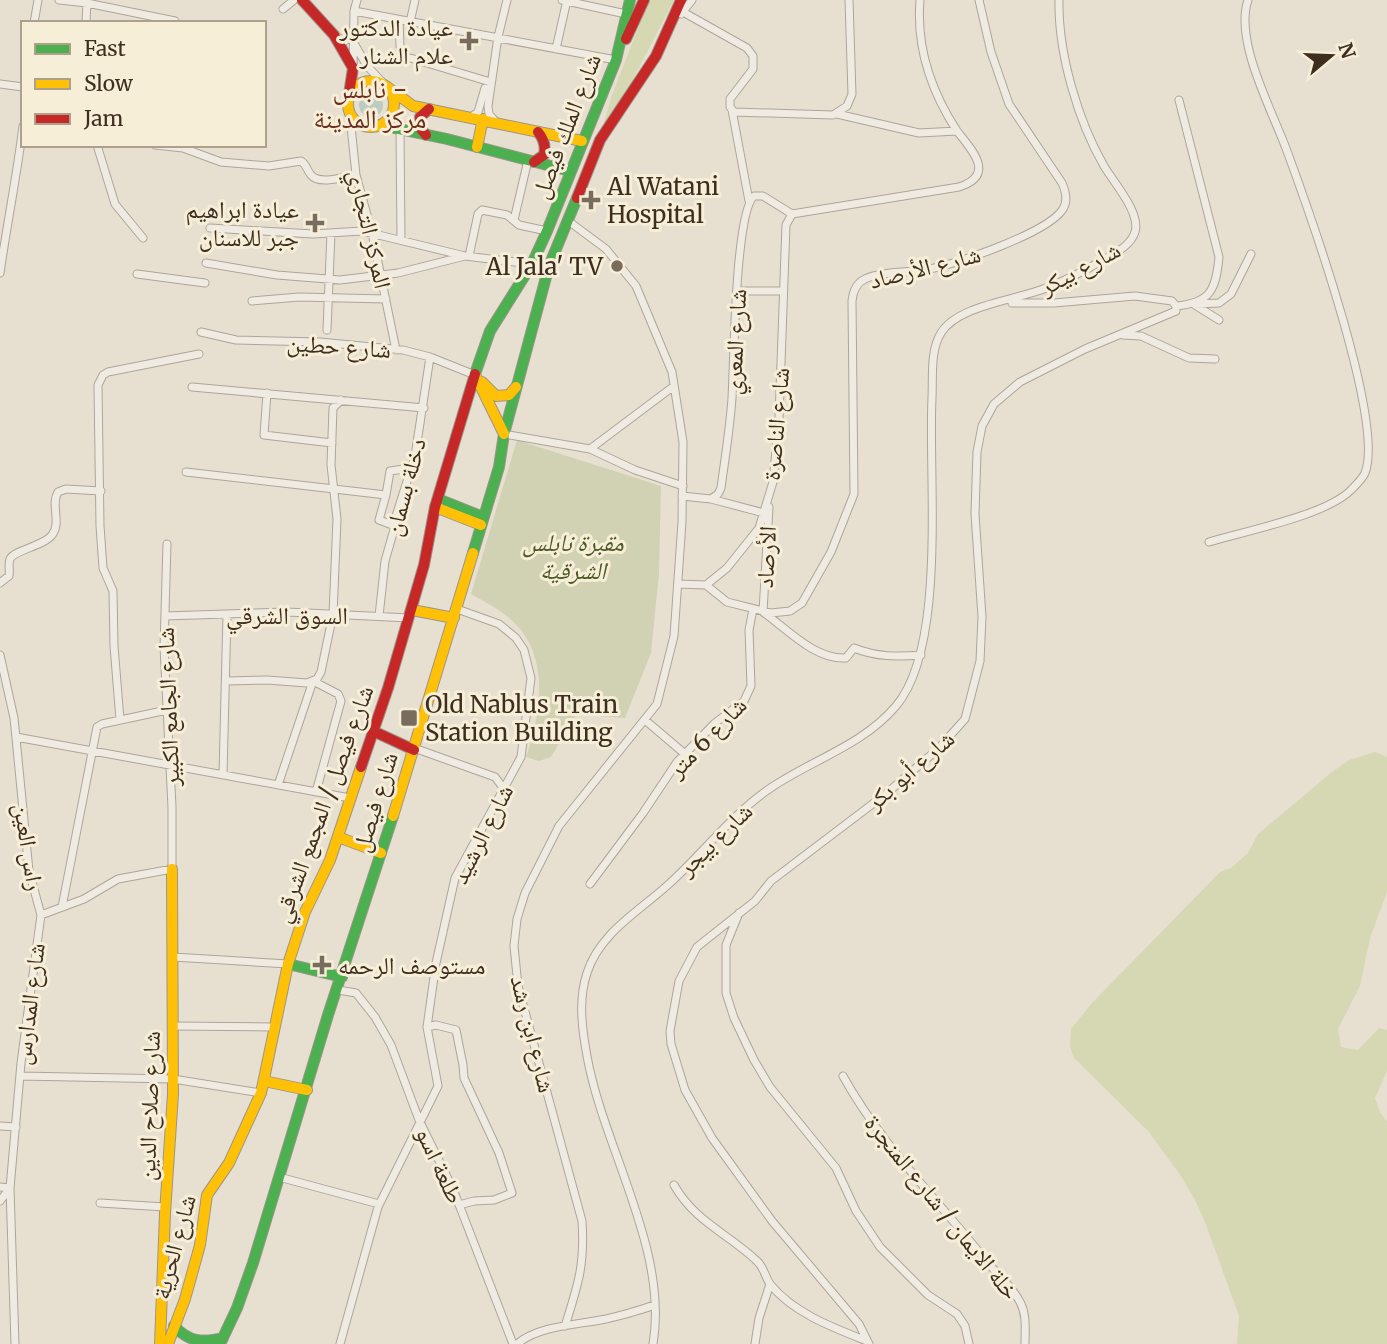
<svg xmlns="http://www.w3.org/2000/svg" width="1387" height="1344" font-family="Merriweather,'Noto Naskh Arabic',serif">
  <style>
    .green { fill: #d6d7b3 }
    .cemetery { fill: #d1d1b3 }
    .water { fill: #bcccc2 }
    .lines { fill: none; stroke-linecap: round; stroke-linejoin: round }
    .street-casing { stroke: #ada599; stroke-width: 9 }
    .fast-casing { stroke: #9c958a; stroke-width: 12 }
    .slow-casing { stroke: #9c958a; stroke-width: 12 }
    .jam-casing { stroke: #9c958a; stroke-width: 12 }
    .street { stroke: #efebe3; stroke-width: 7 }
    .fast { stroke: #4caf50; stroke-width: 10 }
    .slow { stroke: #ffc107; stroke-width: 10 }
    .jam { stroke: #c62828; stroke-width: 10 }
    .poi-dot { fill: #786c5e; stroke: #f7eed8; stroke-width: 2.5 }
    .labels { text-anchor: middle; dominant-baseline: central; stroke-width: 6; stroke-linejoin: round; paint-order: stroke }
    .poi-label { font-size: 24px; fill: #3d2e20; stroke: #f7eed8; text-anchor: end }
    .street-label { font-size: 24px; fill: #3d2e20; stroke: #f7eed8 }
    .park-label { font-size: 24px; font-style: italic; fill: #4d5a26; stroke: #f7eed8 }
    .neighbourhood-label { font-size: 26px; fill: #6b2e1e; stroke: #f7eed8 }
  </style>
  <rect width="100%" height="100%" fill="#e7e0d1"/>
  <path class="green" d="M649 0H674L630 85 603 126 612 95Z
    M1375 752 1387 757V892L1370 938 1360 986 1338 1029 1341 1047 1358 1050 1379 1028 1387 1030V1071L1375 1098 1380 1112 1387 1122V1344H1237L1239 1316 1205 1222 1194 1198 1181 1176 1148 1131 1074 1058 1070 1047 1071 1029 1091 1004 1220 872 1231 868 1248 853 1258 834 1332 772 1349 760Z"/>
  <path class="cemetery" d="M517 440 661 486 659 573 651 653 625 718 599 716 579 709 551 757 539 761 526 757C542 711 551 652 508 617 497 608 483 601 471 594Z"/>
  <path class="water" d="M359 105a12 12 0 1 1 24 0a12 12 0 1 1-24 0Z"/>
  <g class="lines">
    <g class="street-casing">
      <path id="street" d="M59 0 87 3 175 21
        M562 0 626 14
        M920 0C916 48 931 91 957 131
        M283 9 294 0
        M354 11 616 60
        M683 12 747 48 753 56V69L730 99V107L734 112 833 115 847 106 852 94 849 0
        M681 14 692 0
        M399 20 400 46 407 57 487 81
        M410 22 415 0
        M34 23 38 0
        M86 23 87 0
        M335 36 345 41 355 33
        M355 45 367 66 386 86
        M556 49 567 0
        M353 67 354 11 357 0
        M0 84 23 87
        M349 107 356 175 372 233 396 350
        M732 110 749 201
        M471 117 478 112 485 88
        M495 121 489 114 488 106 498 37 507 0
        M400 129 401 240
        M97 145 115 204 143 238
        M155 145 183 148 221 162 269 166 301 161C307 165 306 169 311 175 319 185 344 177 356 175
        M792 214 959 187C997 175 971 149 957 131L919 133 837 114
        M514 220 528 160
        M210 228 313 234 362 231 465 256 532 264
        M469 256 478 214 482 210 507 215 519 225 547 231
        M206 263 277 275 340 280 398 273 465 256
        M0 273C7 224 17 175 23 126
        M137 274 205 283
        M738 291H783
        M252 301 299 297 386 299
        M1196 304 1219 303 1231 294 1251 254
        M1195 305 1219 320
        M1176 306C1211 303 1216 289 1219 257L1179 100
        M327 330 331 233
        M201 332 236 340 320 342 403 350 430 357 475 375
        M1123 335 1141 336 1189 358 1215 359
        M192 387 424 408
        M267 393 264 435 332 443
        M504 434 590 449 635 470 683 486
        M590 449 674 386
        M186 472 386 495 390 471 411 468
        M386 495 379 520 395 526
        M682 496 711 499 718 494 721 488C725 458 730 428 732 398 734 365 735 213 754 196H763L792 214
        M711 499 764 513
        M769 507 763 612C787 629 815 660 846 658L854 648C876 657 898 657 921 655
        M1209 542C1245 531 1328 515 1352 489 1356 485 1363 478 1365 473 1385 422 1308 208 1287 151 1272 110 1234 41 1248 0
        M0 583 9 576C10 570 8 564 10 559 14 550 44 546 52 535 62 522 50 505 58 492L66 489 101 491
        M678 584 706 585 727 568 759 528 773 482 779 418 786 225 792 214
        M706 585 727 602 771 613 790 611 802 603 831 552 854 494 852 301C853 291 856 283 865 279 881 271 911 273 930 269 958 263 1048 233 1063 209 1068 201 1066 192 1062 183L1009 104 991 52 979 0
        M165 616 287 612 409 618
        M379 616 385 561 395 526 396 516 415 456 430 357
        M0 655 14 718 29 871 41 915 21 1063 10 1188 15 1344
        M226 681 267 680 307 683 317 679 321 672 333 614 337 519 331 465 333 408 341 400
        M120 720 114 646 113 591 103 568 100 526 98 385 103 375 108 372 199 354
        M645 720 685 754
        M16 737 350 798
        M414 748 495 777 504 789
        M223 775 227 614
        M278 785 313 681 338 694 341 701 316 792
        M590 884 643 813 677 762 715 723 744 701 751 686 749 630 753 609
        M62 907 97 727 102 724 167 710
        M739 913 726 945V993L734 1018 754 1060 770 1087 836 1168 856 1211 880 1247 928 1295 957 1314 965 1326 969 1344
        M41 915 84 899 118 879 172 869V807L164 647 167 544
        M173 957 288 964
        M338 990 356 993 375 1017 391 1045 419 1120 453 1189 513 1344
        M173 1026 273 1027
        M427 1027 436 1025 456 1030 463 1065 464 1078 499 1153 512 1193 494 1200 474 1201 459 1205
        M20 1076 173 1079 261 1093
        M843 1076C880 1143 935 1197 983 1257 995 1273 1011 1284 1020 1302 1027 1315 1025 1330 1025 1344
        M0 1126 16 1127
        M279 1177 379 1204
        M674 1185C695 1222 729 1234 757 1261 764 1267 765 1277 770 1284 793 1313 834 1328 867 1341
        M0 1187 10 1188
        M0 1201 10 1188
        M100 1203 165 1207
        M565 1326C578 1285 585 1265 582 1221L518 986 514 946 517 919 525 893 559 826 657 704 674 636 682 522 683 442 672 372 636 286 606 249 567 220
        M340 1344 378 1207 438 1086 427 1027 436 963 455 878 521 757 531 678 524 650 516 638 499 624 457 609
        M517 1344C540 1325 578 1325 606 1319 622 1315 639 1311 654 1305
        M653 1344C669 1250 603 1147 587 1056 582 1029 578 1000 587 973 600 932 640 911 670 883 704 852 733 813 772 787 814 759 863 745 896 706 947 646 928 477 932 398 933 378 930 350 941 333 958 305 1017 300 1046 288 1067 280 1086 270 1105 259 1117 252 1131 245 1135 232 1141 213 1114 183 1104 166 1078 121 1058 53 1059 0
        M755 1344 759 1318 770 1284
        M869 1344 859 1324 772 1221 712 1138 685 1090 671 1044 670 1031 679 981 697 947 755 901 771 881 887 793 939 748 965 719 980 661 982 617 975 514 977 452 982 426 994 404 1020 382 1085 349 1176 311V306L1172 301 1135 296 1054 303H1012"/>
    </g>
    <g class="fast-casing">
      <path id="fast" d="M380 125 447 139 570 171
        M475 374 490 331 532 264 547 231 616 60 630 0
        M438 499 483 517
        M473 553 499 467 504 434 549 266 577 198
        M288 964 342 977
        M174 1326C189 1342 202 1343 223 1338
        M220 1344 237 1308 253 1263 328 1015 393 816"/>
    </g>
    <g class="slow-casing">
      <path id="slow" d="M348 104a23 23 0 1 1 46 0a23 23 0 1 1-46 0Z
        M386 86 413 106 582 141
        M477 147 483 119
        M475 375 504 434
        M482 382 496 396 509 395 516 387
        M435 507 481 525
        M412 610 454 618
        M393 816 473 553
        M338 837 381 853
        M264 1081 307 1090
        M160 1344 165 1213 173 1094 172 869
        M168 1344 185 1299 200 1245 207 1195 229 1163 261 1093 288 964 305 912 330 860 361 767"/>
    </g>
    <g class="jam-casing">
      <path id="jam" d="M302 0 334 35 353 68 349 94
        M626 39 644 0
        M426 135 421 129 420 117 429 109
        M534 162 544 155C546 146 544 139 538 132
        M577 198 600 140 656 56 681 0
        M373 731 414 750
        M361 767 388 688 424 565 435 507 475 374"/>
    </g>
    <use href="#street" class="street"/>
    <use href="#fast" class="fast"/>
    <use href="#slow" class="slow"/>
    <use href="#jam" class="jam"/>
  </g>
  <g class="poi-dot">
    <path d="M465.5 30.5h7v7h7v7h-7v7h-7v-7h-7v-7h7z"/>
    <path d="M587.5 189.5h7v7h7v7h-7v7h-7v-7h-7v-7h7z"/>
    <path d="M311.5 212.5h7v7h7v7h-7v7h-7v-7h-7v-7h7z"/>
    <circle cx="617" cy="266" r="7"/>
    <rect x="400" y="709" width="18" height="18" rx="3.5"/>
    <path d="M318.5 954.5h7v7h7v7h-7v7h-7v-7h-7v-7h7z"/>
  </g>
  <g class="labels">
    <g class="poi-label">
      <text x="453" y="27">عيادة الدكتور<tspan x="453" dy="28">علام الشنار</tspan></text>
      <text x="607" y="186" text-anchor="start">Al Watani<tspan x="607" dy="28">Hospital</tspan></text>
      <text x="299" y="209">عيادة ابراهيم<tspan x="299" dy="28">جبر للاسنان</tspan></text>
      <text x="603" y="266">Al Jala' TV</text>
      <text x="425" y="704" text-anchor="start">Old Nablus Train<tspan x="425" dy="28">Station Building</tspan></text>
      <text x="338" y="965" text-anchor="start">مستوصف الرحمه</text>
    </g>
    <g class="street-label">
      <text transform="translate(566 126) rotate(-69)">شارع الملك فيصل</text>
      <text transform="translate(370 229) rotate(77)">المركز التجاري</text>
      <text transform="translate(925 267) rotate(-14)">شارع الأرصاد</text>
      <text transform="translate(1080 268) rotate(-28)">شارع بيكر</text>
      <text transform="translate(735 342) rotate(-87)">شارع المعري</text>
      <text transform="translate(339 346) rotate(4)">شارع حطين</text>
      <text transform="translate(776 424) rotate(-85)">شارع الناصرة</text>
      <text transform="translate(405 487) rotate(-75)">دخلة بسمان</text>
      <text transform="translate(766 557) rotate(-87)">الأرصاد</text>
      <text x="287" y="615">السوق الشرقي</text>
      <text transform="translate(168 707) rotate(-92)">شارع الجامع الكبير</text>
      <text transform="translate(707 737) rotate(-46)">شارع 6 متر</text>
      <text transform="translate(910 770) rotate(-41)">شارع أبو بكر</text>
      <text transform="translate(375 802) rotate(-73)">شارع فيصل</text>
      <text transform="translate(323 804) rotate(-70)">شارع فيصل / المجمع الشرقي</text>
      <text transform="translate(482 834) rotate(-63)">شارع الرشيد</text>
      <text transform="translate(715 839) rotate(-44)">شارع بيجر</text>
      <text transform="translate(29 847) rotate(81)">راس العين</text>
      <text transform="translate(29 1004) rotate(-83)">شارع المدارس</text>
      <text transform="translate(533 1034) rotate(76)">شارع ابن رشد</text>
      <text transform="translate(149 1106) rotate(-88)">شارع صلاح الدين</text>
      <text transform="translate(440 1165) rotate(65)">طلعة اسو</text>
      <text transform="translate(942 1207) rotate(51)">خلة الايمان / شارع المنجرة</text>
      <text transform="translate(174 1247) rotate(-75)">شارع الحرية</text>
    </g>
    <g class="park-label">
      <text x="573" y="542">مقبرة نابلس<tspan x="573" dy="28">الشرقية</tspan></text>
    </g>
    <g class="neighbourhood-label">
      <text x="370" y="88">نابلس -<tspan x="370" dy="30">مركز المدينة</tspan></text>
    </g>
  </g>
  <rect x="21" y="21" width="245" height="126" fill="#f7eed8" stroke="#ada18e" stroke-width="2"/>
  <rect x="35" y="44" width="35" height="10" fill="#4caf50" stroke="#ada18e" stroke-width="2"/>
  <text x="84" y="56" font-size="21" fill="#3d2e20">Fast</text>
  <rect x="35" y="79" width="35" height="10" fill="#ffc107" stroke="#ada18e" stroke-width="2"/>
  <text x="84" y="91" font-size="21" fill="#3d2e20">Slow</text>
  <rect x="35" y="114" width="35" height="10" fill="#c62828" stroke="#ada18e" stroke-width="2"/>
  <text x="84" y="126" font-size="21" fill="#3d2e20">Jam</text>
  <g transform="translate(1331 56) rotate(71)" stroke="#f7eed8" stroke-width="5" paint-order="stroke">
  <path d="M0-5L12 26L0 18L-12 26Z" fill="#3d2e20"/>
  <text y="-10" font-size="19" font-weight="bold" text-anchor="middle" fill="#3d2e20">N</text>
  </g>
</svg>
